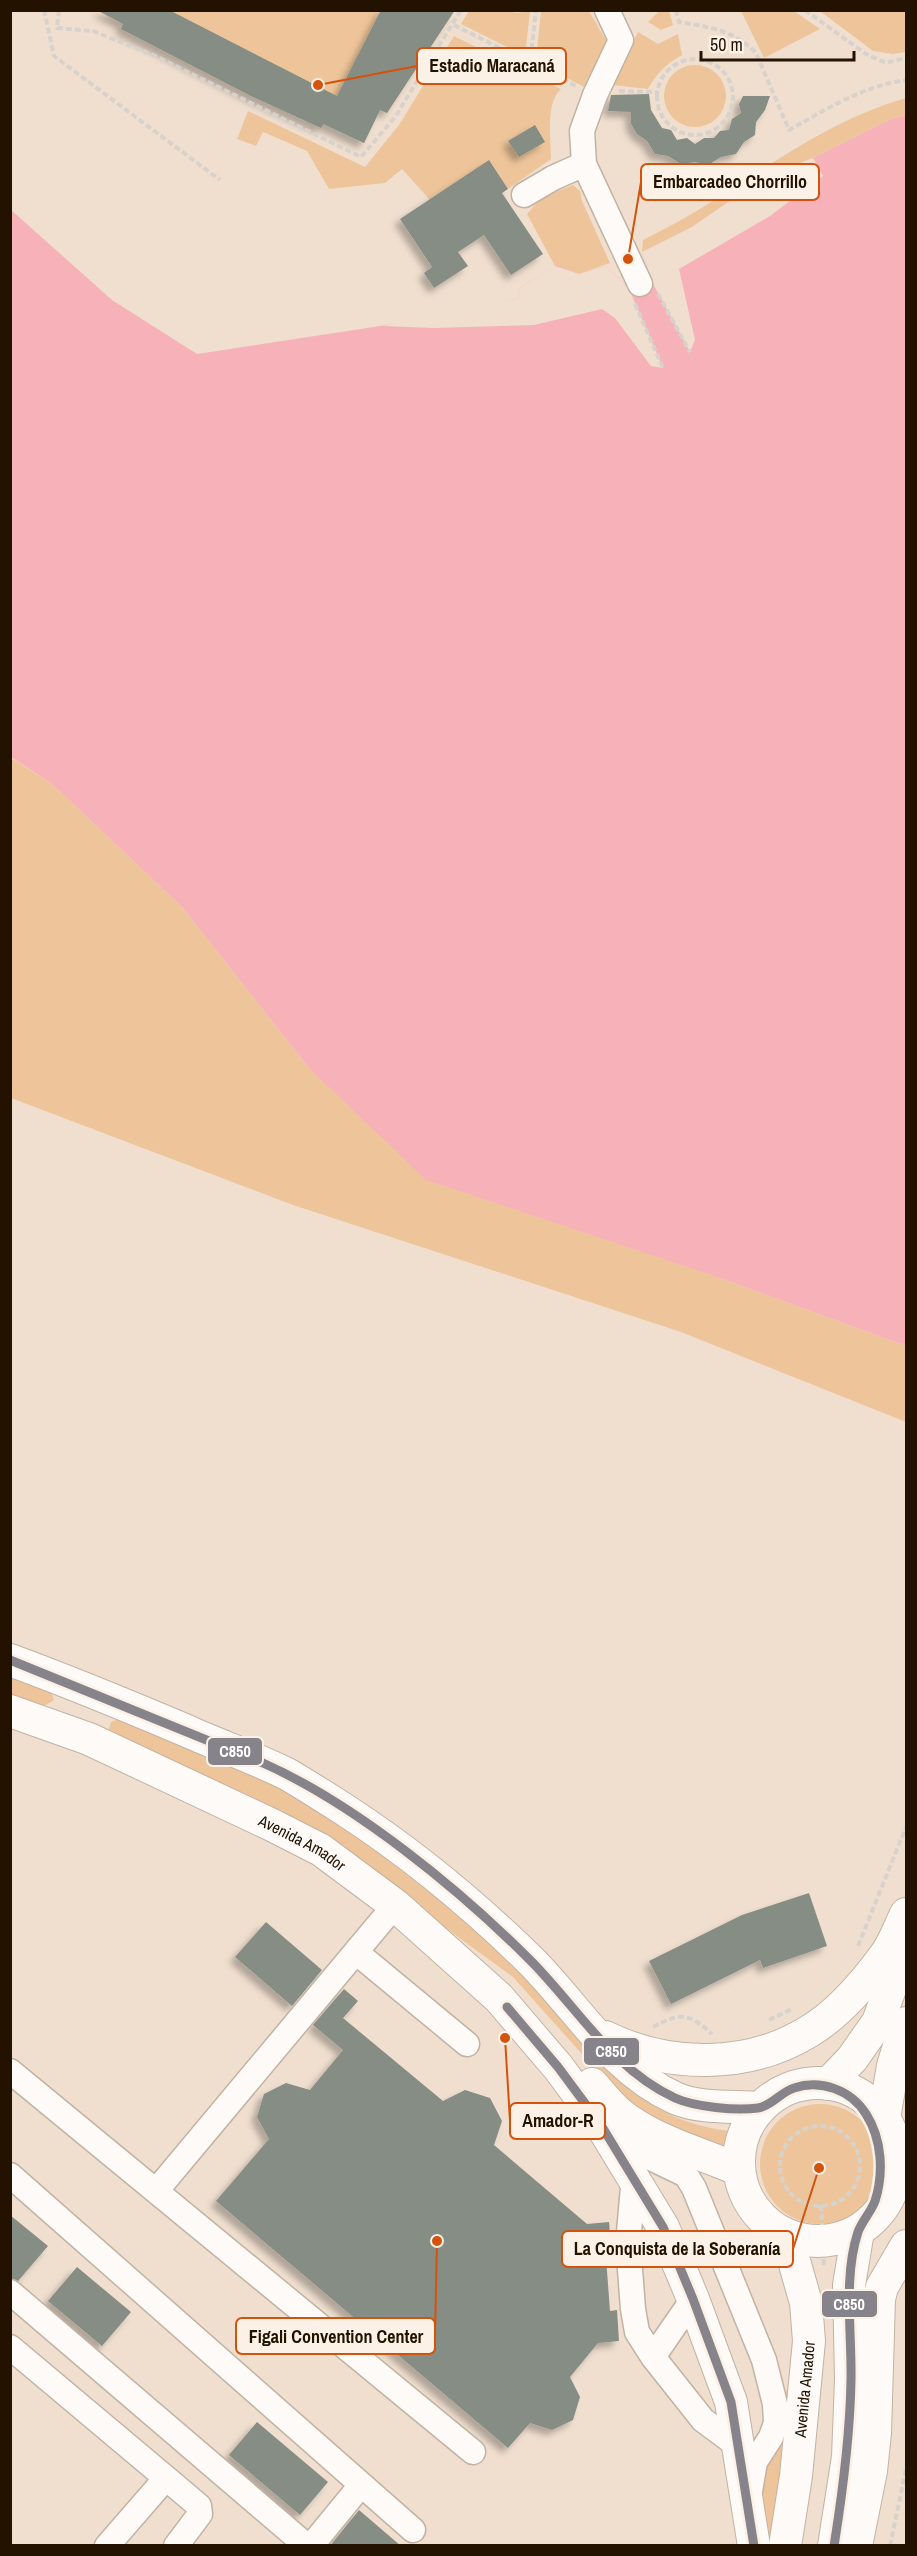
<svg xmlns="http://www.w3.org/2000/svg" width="917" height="2556" font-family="'Archivo Narrow',sans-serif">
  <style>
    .green { fill: #eec59a }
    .water { fill: #f7b2b9 }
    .pier { fill: #f0dfcf }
    .building { fill: #868d85; filter: url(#shadow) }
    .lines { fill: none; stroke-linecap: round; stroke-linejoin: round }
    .minor-casing { stroke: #c3b2a2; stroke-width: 27 }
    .major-casing { stroke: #c3b2a2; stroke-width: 34 }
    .path { stroke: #d8d2cd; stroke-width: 4; stroke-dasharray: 6 3; stroke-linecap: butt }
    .minor { stroke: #fdfaf8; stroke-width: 24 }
    .major { stroke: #fdfaf8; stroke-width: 32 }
    .bus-1-casing { stroke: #fbf1e6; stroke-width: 14 }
    .bus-1 { stroke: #87838a; stroke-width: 9 }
    .labels { text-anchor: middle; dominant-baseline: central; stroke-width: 6; stroke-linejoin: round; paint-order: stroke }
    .street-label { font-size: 16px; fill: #231200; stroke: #fbf1e6 }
    .leader { fill: none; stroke: #d4520b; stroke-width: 2 }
    .callout-dot { fill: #d4520b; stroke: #fbf1e6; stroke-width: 2 }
    .callout { fill: #fbf1e6; stroke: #d4520b; stroke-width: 2 }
    .callout-label { font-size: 18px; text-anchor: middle; font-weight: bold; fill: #231200 }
    .line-badge { stroke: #fbf1e6; stroke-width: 2 }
    .badge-label { font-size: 16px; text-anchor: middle; font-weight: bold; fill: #fff }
  </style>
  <defs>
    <filter id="shadow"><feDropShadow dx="-5.5" dy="5.5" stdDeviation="3" flood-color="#0004"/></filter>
  </defs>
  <rect width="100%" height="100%" fill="#f0dfcf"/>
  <path class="green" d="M97 11H454L387 113 380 110 364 143 324 124 321 128 251 96 121 29 123 24Z
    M512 11 516 13 530 11 525 56 461 24 469 11Z
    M541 11H589L607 42 589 84 584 87 536 61Z
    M659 11H669L673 25 661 30 648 22Z
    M741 11H794L820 29 764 58Z
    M820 11H906V52L893 54 873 51Z
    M638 32 658 44 678 34 682 55C666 64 657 73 648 89L612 85Z
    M454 36 561 89C545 103 551 139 551 159L508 189 489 161 430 200 402 169 385 183 329 189 307 151 263 132 256 146 237 139 248 111 365 167 399 125Z
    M664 96a31 31 0 1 1 62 0a31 31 0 1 1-62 0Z
    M906 98V115L891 119 813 158 763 178 692 227 642 252 643 240C662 230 682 220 700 209 767 168 829 120 906 98Z
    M573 185 580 191 582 201 610 263 579 274 557 265 555 266 527 214 541 198Z
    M10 757 52 784 182 907 309 1068 723 1279 906 1346V1422L681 1332 293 1205 11 1098Z
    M10 1670 51 1691 54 1700 46 1705H31L11 1697Z
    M124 1717 274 1779 412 1867 519 1962 636 2093C665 2116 695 2127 731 2131L726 2155 671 2130 624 2101 513 1977 345 1855 108 1732 111 1722Z
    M760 2164a60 60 0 1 1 120 0a60 60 0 1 1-120 0Z
    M790 2385 793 2545H763L758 2487 782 2399Z"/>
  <path class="water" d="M906 115V1346L723 1279 426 1180 309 1068 182 907 52 784 11 757 10 209 112 300 197 354 413 321 520 298 518 289 557 265 579 274 606 266 629 289 651 280 642 252 692 227 763 178 813 158 891 119Z"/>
  <path class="pier" d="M813 158 823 176 770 216 679 269 695 340 690 352 651 280 629 289 663 368 651 366 615 318 602 309 534 325 434 328 383 326 520 298 518 289 555 266 579 274 606 266 628 288 625 281 630 286 649 274 642 252 692 227 763 178Z"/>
  <path class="building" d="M97 10H169L337 96 381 10H455L387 113 380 110 364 143 323 124 321 128 251 96 121 29 123 24Z
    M649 94 651 110 662 128 671 130 677 140 687 138 695 144 704 138H714L720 131 729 130 732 119 741 113 739 104 743 96H770L765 110 756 122 755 135 744 142 736 154 721 157 708 165 695 162 681 164 668 156 655 154 647 141 637 134 631 124V112L608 111 611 95Z
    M535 125 545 142 519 157 508 141Z
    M489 160 508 189 502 193 543 254 511 275 484 235 458 252 468 266 434 288 424 273 432 267 400 219Z
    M809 1893 827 1946 763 1968 760 1960 671 2004 649 1961 742 1915Z
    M266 1922 322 1970 292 2006 235 1957Z
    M344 1989 358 2001 343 2018 443 2101 465 2090 490 2098 502 2121 494 2145 587 2224 609 2222 612 2258H606L610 2311 617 2310 619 2341 598 2343 570 2377 580 2397 573 2420 552 2430 530 2423 508 2448 216 2201 269 2139 257 2117 264 2094 286 2083 310 2090 343 2050 313 2025Z
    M10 2215 48 2246 18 2281 10 2278Z
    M77 2267 131 2312 102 2346 48 2301Z
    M257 2422 328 2482 300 2515 229 2455Z
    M359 2510 401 2546H330Z"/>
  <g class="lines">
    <g class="minor-casing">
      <path id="minor" d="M584 164 640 284
        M524 195 553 178 584 164 582 131 595 95 621 40 607 10
        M357 1953 467 2044
        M10 2071 473 2452
        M608 2131 626 2146 686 2175 694 2188 764 2360 775 2404 776 2423 771 2437 755 2462 750 2491
        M10 2175 413 2530
        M634 2176 628 2243 633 2309 637 2332 653 2357 703 2420 738 2446
        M156 2191 395 1905
        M10 2292 307 2546
        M10 2347 166 2478 107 2546
        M653 2357 693 2299
        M166 2478 199 2506 200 2514 176 2546
        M311 2546 361 2485"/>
    </g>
    <g class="major-casing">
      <g id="major">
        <path d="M10 1660C70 1682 128 1706 187 1731 220 1746 255 1758 287 1774 306 1785 326 1798 345 1810 411 1853 475 1906 531 1961 577 2007 613 2070 675 2098 700 2109 732 2106 760 2108"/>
        <path id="s1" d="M10 1711 89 1739 272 1825 321 1850 395 1905 499 1998 558 2067 601 2125 663 2227 693 2299 731 2402 754 2546"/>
        <path d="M605 2037C669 2068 747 2069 808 2032 837 2015 863 1985 883 1958 893 1946 899 1928 906 1914"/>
        <circle cx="818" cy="2162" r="79"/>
        <path d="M592 2084C601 2094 610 2106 620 2114 655 2142 699 2152 739 2170"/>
        <path d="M828 2084 852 2059 878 2022 906 1945"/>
        <path d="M884 2118 893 2066 906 2023"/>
        <path id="s2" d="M785 2546 796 2476 809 2341 806 2303 787 2236"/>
        <path d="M834 2546 848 2457 851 2379 849 2285 858 2231"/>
        <path d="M856 2546 871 2471 875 2433 879 2299 882 2287 906 2246"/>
      </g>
    </g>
    <path class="path" d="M44 10 54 56 220 180
      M59 10 57 28 93 31 153 55 361 157 395 117 461 10
      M676 10 679 22C709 27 734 30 756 53L789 130C827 109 863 86 906 80
      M805 10 866 54 886 63 906 58
      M454 25 530 63 536 10
      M657 97a38 38 0 1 1 76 0a38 38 0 1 1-76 0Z
      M530 63 578 87
      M619 91 657 92
      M658 294 690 352
      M635 304 663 368
      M858 1946 906 1827
      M769 2020 792 2009
      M653 2027C680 2012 689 2013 712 2034
      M780 2166a40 40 0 1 1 80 0a40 40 0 1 1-80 0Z
      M821 2205 824 2267
      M890 2546 906 2469"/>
    <use href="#minor" class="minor"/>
    <use href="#major" class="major"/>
    <g class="bus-1-casing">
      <path id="bus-1" d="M10 1660 263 1763C355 1804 458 1888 530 1960 577 2007 613 2070 675 2098 695 2107 736 2111 758 2108 771 2106 781 2092 794 2088 821 2079 851 2090 866 2114 882 2139 884 2173 875 2201 871 2212 862 2221 858 2232 843 2277 852 2333 851 2380 850 2437 843 2490 834 2546
        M507 2007 558 2067 601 2125 663 2227 693 2299 731 2402 754 2546"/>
    </g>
    <use href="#bus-1" class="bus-1"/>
  </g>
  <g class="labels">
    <g class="street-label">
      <text stroke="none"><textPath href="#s1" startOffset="321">Avenida Amador</textPath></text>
      <text stroke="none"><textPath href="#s2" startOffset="158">Avenida Amador</textPath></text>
    </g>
  </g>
  <path class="leader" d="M318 85L417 66M628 259L641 182M505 2038L510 2121M819 2168L793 2249M437 2241L435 2336"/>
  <g class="callout-dot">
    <circle cx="318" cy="85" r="6"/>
    <circle cx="628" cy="259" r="6"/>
    <circle cx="505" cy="2038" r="6"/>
    <circle cx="819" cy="2168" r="6"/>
    <circle cx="437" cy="2241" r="6"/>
  </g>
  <g class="callout">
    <rect x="417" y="48" width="149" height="36" rx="6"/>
    <rect x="641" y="164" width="178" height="36" rx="6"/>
    <rect x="510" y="2103" width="95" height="36" rx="6"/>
    <rect x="562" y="2231" width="231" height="36" rx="6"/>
    <rect x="236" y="2318" width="199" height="36" rx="6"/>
  </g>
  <g class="callout-label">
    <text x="492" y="72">Estadio Maracaná</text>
    <text x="730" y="188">Embarcadeo Chorrillo</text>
    <text x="558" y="2127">Amador-R</text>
    <text x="677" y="2255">La Conquista de la Soberanía</text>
    <text x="336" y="2343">Figali Convention Center</text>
  </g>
  <g class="line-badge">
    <rect x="207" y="1737" width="56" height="29" rx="6" fill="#87838a"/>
    <rect x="583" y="2037" width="57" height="29" rx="6" fill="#87838a"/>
    <rect x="821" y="2290" width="57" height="28" rx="6" fill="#87838a"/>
  </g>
  <g class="badge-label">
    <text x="235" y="1757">C850</text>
    <text x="611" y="2057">C850</text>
    <text x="849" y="2310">C850</text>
  </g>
  <rect width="917" height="2556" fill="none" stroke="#231200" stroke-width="24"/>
  <path d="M701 51v9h153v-9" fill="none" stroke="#231200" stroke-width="3"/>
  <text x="710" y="51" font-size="18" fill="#231200" stroke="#fbf1e6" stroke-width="4.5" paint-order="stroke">50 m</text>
</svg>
